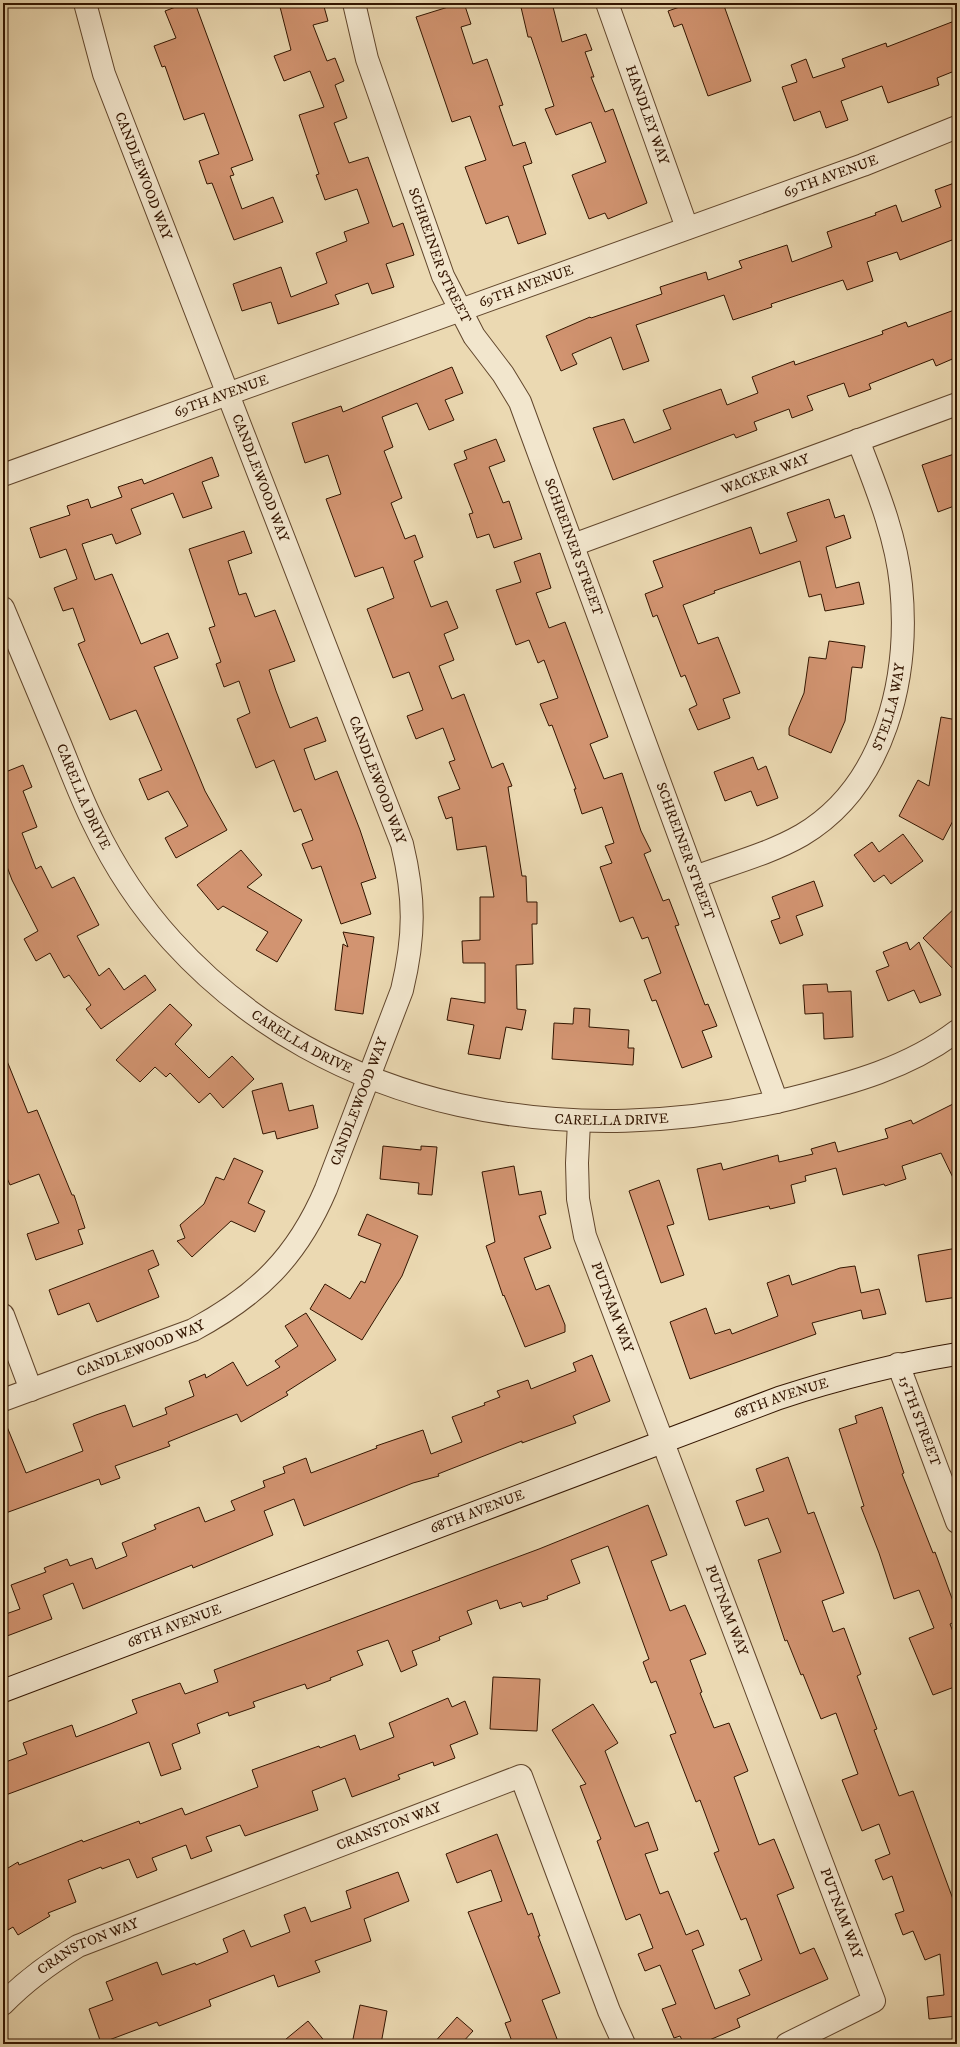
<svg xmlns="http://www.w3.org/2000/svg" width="960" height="2047" font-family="'IM FELL DW Pica',serif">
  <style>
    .building { fill: #d29471; stroke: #331500 }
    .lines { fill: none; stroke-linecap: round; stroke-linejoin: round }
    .street-casing { stroke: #61462c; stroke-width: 24 }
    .secondary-casing { stroke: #331500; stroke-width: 24 }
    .street { stroke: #f2e6cd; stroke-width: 22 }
    .secondary { stroke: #f2e6cd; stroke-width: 22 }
    .labels { text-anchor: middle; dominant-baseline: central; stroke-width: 3; stroke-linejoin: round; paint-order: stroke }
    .street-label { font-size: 14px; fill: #331500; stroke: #f2e6cd }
  </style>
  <rect width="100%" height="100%" fill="#ebd9b2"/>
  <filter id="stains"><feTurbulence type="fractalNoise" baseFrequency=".005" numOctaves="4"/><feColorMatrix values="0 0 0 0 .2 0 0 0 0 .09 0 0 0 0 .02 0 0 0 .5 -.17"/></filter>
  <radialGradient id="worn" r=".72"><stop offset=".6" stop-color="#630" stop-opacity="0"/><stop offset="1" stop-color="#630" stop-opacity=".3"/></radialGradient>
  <path class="building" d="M186 3H195L253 160 231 168 234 175 230 176 242 209 273 197 283 222 234 240 212 183 207 184 199 161 219 154 204 113 184 120 165 66 162 67 154 46 176 38 165 11Z
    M279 3H323L328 21 313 25 327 61 335 58 344 81 335 85 347 118 334 123 349 163 368 157 393 227 403 223 414 255 386 264 394 287 372 294 368 283 335 295 339 304 278 324 271 302 242 311 233 284 281 267 291 297 327 283 316 253 347 241 344 232 369 223 357 189 325 200 316 175 319 174 299 115 324 107 310 71 284 81 274 56 291 50Z
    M461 3H464L471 24 461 27 473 64 487 59 503 105 499 106 513 146 525 142 532 163 523 166 546 234 518 244 508 216 486 224 465 167 486 160 470 116 452 122 416 17Z
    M520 3H552L562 42 586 34 592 50 585 52 594 77H591L605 112 613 109 647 203 608 219 605 213 589 219 572 175 606 162 591 122 556 135 545 109 554 106 531 37H528Z
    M691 3H723L751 81 708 96 682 24 674 27 668 11Z
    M957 20V70L937 78 939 85 888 103 882 86 841 101 848 120 826 128 820 111 794 121 782 87 797 82 791 65 806 59 813 78 845 67 842 59 886 43 887 47Z
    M957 182V246H954L952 240 900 260 897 252 867 262 873 281 847 290 843 280 771 304 772 307 733 320 724 295 636 325 649 361 623 370 611 337 572 354 577 364 561 371 546 336 590 317 591 318 662 294 660 287 706 272 708 280 742 268 739 261 787 245 792 262 832 247 827 232 876 215 875 213 896 205 902 222 941 207 935 190Z
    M957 309V357L936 366 933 359 869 384 871 389 849 397 844 383 807 396 813 410 792 418 789 409 754 422 757 430 736 438 734 434 613 480 593 428 624 419 634 443 671 429 663 410 721 389 727 405 758 393 752 377 794 361 795 365 883 334 882 331 906 322 908 327Z
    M452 367 463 393 445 400 454 420 429 430 417 403 382 417 393 447 384 451 402 498 391 503 405 539 415 535 423 557 414 561 431 607 447 601 458 628 444 634 454 660 439 666 452 699 464 694 492 768 503 763 512 786 508 787 522 876H526L527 902H537V924H532L533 964 516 965 517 1009 526 1010 522 1030 506 1027 500 1059 468 1054 474 1025 447 1020 451 998 485 1003V963H463L462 941 480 940V897H494L486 846 457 850 452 817 446 819 438 797 460 789 449 762 455 760 443 728 416 739 407 716 423 710 409 672 393 678 367 609 394 598 383 567 355 577 326 499 341 494 328 455 305 463 292 423 341 406 343 412Z
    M496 439 505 461 489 467 503 503 509 501 522 539 494 548 489 534 477 538 469 514 473 513 454 464 467 459 464 451Z
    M957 453V505L938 512 922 465Z
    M212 457 219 476 202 482 212 508 183 518 173 493 131 509 141 534 116 544 112 534 82 544 95 580 112 574 141 644 168 633 178 658 154 667 205 791 227 830 176 858 165 838 188 826 168 791 148 800 139 779 162 770 136 710 110 720 78 644 85 641 73 608 63 611 54 588 77 579 66 549 40 558 30 528 70 515 67 506 88 499 91 508 122 497 118 487 142 479 144 484Z
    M829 499 835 518 844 515 851 538 826 547 836 588 859 582 864 604 825 611 821 594 809 597 800 561 714 591 715 593 683 605 698 644 718 637 740 693 723 699 730 718 698 730 689 709 697 705 685 675 681 677 657 615 653 617 645 594 663 587 653 561 751 527 760 554 797 541 787 513Z
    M244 531 252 553 228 561 239 595 246 593 255 617 275 610 295 661 269 670 276 691 290 728 317 717 326 741 304 749 315 780 337 771 360 830 376 878 361 883 371 914 341 924 321 866 312 869 302 844 313 840 301 809 294 812 274 760 256 768 237 719 250 713 239 681 224 687 216 664 221 662 209 628 215 626 189 549Z
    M540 553 551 588 536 593 549 628 565 622 608 737 590 744 604 779 622 773 641 831 651 851 644 854 663 901 669 899 679 925 675 926 705 1005 708 1004 717 1026 702 1031 712 1057 682 1068 656 1000 652 1001 644 980 661 973 648 937 642 939 633 917 620 922 600 867 612 863 605 846 614 843 602 807 582 814 574 789H576L552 725 549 726 540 704 558 698 544 660 538 663 529 640 516 645 496 590 521 582 514 562Z
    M829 641 865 646 862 668 852 667 845 721 831 753 789 735V728L804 693 809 657 826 659Z
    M941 717 957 720V813L943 840 899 816 918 780 929 786Z
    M753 757 758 770 766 766 778 798 757 806 751 791 725 801 714 772Z
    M23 765 32 787 23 791 37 827 22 833 36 869 41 866 52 888 74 877 99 925 77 936 99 976 109 968 124 990 145 975 156 990 101 1029 86 1009 91 1005 69 975 64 978 50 953 36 961 24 939 38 931 12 880 3 856V773Z
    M903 834 923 861 891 884 884 875 874 882 854 855 872 842 879 852Z
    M241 850 262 875 247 887 302 920 277 962 256 950 268 932 223 906 218 910 197 885Z
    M814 881 823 906 796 916 803 935 780 944 771 921 780 918 772 897Z
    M957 906V973L923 938Z
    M343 932 374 937 363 1014 335 1010 343 944 348 947Z
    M907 942 910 950 919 942 941 995 920 1003 914 990 888 1001 876 971 889 966 883 952Z
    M827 984 828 992 851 991 853 1037 824 1039 823 1013 805 1014 803 985Z
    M170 1004 192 1025 175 1044 209 1078 232 1056 254 1079 223 1108 210 1093 199 1103 170 1073 166 1077 155 1067 140 1082 116 1060Z
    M574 1008 590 1009 589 1027 629 1030 628 1048H634L633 1065 552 1059 554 1023 573 1024Z
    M3 1051 28 1113 37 1110 72 1195H74L85 1228 78 1230 83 1244 36 1260 27 1234 59 1223 39 1174 10 1185 3 1169Z
    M282 1083 289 1111 313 1105 318 1128 277 1139 275 1131 263 1134 252 1091Z
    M957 1102V1186L941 1153 902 1166 906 1179 885 1186 884 1184 843 1195 836 1168 805 1176 806 1181 791 1185 795 1203 770 1209 769 1206 709 1220 697 1169 721 1163 723 1170 778 1155 779 1162 813 1154 811 1149 835 1142 838 1152 888 1138 885 1129 911 1120 913 1124Z
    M383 1146 421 1150V1146L437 1147 432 1195 418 1194 419 1183 380 1179Z
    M234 1158 263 1171 248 1203 265 1211 255 1232 231 1221 192 1257 177 1241 185 1238 180 1225 204 1204 216 1177 224 1180Z
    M514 1166 519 1195 541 1191 546 1214 539 1216 551 1248 524 1258 536 1290 549 1285 565 1325V1332L525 1347 504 1295 503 1296 486 1246 495 1242 482 1172Z
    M659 1180 674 1224 667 1226 684 1275 661 1283 629 1191Z
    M367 1214 418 1236 402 1276 362 1340 310 1309 325 1284 350 1299 361 1281 365 1283 381 1244 358 1235Z
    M957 1248V1297L926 1302 918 1255Z
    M153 1250 159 1265 148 1270 159 1297 97 1322 89 1303 58 1315 49 1290Z
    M855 1266 861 1293 879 1289 886 1314 863 1319 861 1310 812 1323 816 1334 690 1379 670 1322 706 1308 715 1334 730 1329 732 1334 778 1316 767 1283 789 1275 792 1285 840 1268Z
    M306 1313 336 1360 286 1392 288 1395 241 1422 237 1414 168 1442 170 1446 115 1466 120 1478 101 1485 99 1479 3 1514V1417L26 1473 83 1451 73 1424 96 1415 125 1405 133 1427 167 1414 165 1408 194 1396 189 1381 205 1374 206 1378 233 1362 247 1386 280 1367 275 1361 298 1346 285 1326Z
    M592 1355 610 1401 573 1416 576 1423 522 1443V1441L438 1474 439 1476 413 1483 304 1526 294 1499 264 1511 273 1535 193 1568 192 1565 83 1609 73 1583 43 1595 52 1619 7 1636 3 1625V1615L20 1609 11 1585 46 1572 44 1568 67 1559 70 1566 92 1558 96 1569 127 1556 122 1543 156 1529 154 1525 199 1507 205 1522 235 1510 231 1501 265 1487 263 1481 285 1473 283 1467 306 1458 311 1473 377 1448 376 1446 423 1430 431 1454 462 1442 452 1417 485 1405 484 1403 500 1397 497 1391 528 1380 531 1389 576 1371 573 1363Z
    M882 1407 904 1473 902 1474 933 1553 935 1552 957 1612V1621L950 1624 957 1642V1686L933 1695 909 1638 934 1628 919 1590 894 1599 879 1553 861 1507 864 1506 839 1429 857 1423 855 1416Z
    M788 1457 808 1514 814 1512 844 1593 822 1601 833 1632 844 1628 861 1674 857 1676 877 1729 874 1730 899 1796 913 1791 957 1910V2016L929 2019 927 1997 944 1995 940 1954 925 1960 913 1931 903 1935 895 1914 904 1911 892 1876 883 1880 875 1860 890 1854 879 1824 862 1831 842 1780 858 1774 836 1713 821 1719 803 1674 801 1675 787 1640 785 1641 758 1560 781 1552 768 1518 745 1526 736 1501 764 1491 756 1469Z
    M648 1505 667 1555 651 1561 670 1611 685 1605 706 1654 690 1660 702 1692 700 1693 714 1728 729 1723 748 1771 734 1777 759 1845 774 1839 794 1888 777 1895 800 1954 814 1948 828 1979 737 2019 740 2027 700 2044H684L680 2036 674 2038 662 2009 676 2004 660 1965 645 1971 638 1954 653 1948 640 1914 626 1920 597 1841 601 1839 580 1786 586 1784 552 1730 593 1704 618 1743 605 1751 635 1827 648 1822 658 1850 645 1854 660 1894 668 1891 686 1935 698 1930 704 1945 692 1950 715 2009 750 1995 739 1970 762 1960 746 1918 741 1920 714 1853 719 1851 700 1800 696 1802 670 1735 676 1733 656 1681 651 1683 643 1662 649 1659 608 1546 571 1560 580 1583 547 1596 548 1599 523 1607 521 1602 500 1609 497 1600 467 1611 472 1624 439 1637 440 1640 412 1651 417 1665 401 1672 388 1640 357 1651 363 1665 330 1678 331 1680 307 1689 305 1684 253 1702 255 1707 229 1716 228 1712 197 1724 200 1733 172 1744 181 1769 161 1776 149 1742 3 1796V1763L27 1754 23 1743 72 1725 76 1737 110 1724 137 1713 132 1700 180 1683 185 1694 218 1682 214 1670 539 1549Z
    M493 1677 540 1679 537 1731 490 1729Z
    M448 1698 452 1707 465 1701 478 1734 450 1745 455 1758 434 1766 433 1762 398 1775 400 1779 352 1797 345 1778 312 1791 318 1810 245 1836 240 1825 206 1837 212 1851 191 1859 186 1845 152 1858 157 1870 137 1878 129 1859 102 1869 101 1867 68 1880 76 1902 48 1913 50 1916 18 1935 13 1927 3 1933V1871L18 1862 19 1865 82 1840 83 1842 139 1821 140 1824 182 1808 185 1815 258 1787 252 1770 319 1746 320 1748 355 1735 360 1750 394 1737 389 1723Z
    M497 1834 528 1915 532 1913 540 1936H538L560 1993 542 2000 559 2044H513L505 2023 511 2021 468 1912 502 1901 491 1870 457 1883 446 1854Z
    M398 1872 409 1901 364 1919 371 1941 315 1961 320 1972 278 1987 274 1975 209 2000 211 2006 159 2026 157 2022 101 2043 89 2009 113 2000 106 1982 157 1962 162 1975 195 1963 196 1965 228 1952 223 1939 244 1930 251 1947 290 1932 284 1915 305 1907 311 1922 351 1908 346 1891Z
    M360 2005 387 2011 381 2044H352Z
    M457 2017 473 2031 461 2044H433Z
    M308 2021 327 2044H280Z"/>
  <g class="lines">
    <g class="street-casing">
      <g id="street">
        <path id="s1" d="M354 3 367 59 443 276 474 336 503 374 520 402 777 1102"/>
        <path id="s2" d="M607 3 687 228"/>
        <path id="s3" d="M3 475 863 165 957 127"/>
        <path id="s4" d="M573 545 957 404"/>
        <path id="s5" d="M3 608C22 653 41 699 60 744 71 771 81 798 94 824 114 866 141 907 172 941 330 1115 573 1152 793 1098 851 1083 908 1068 957 1031"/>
        <path id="s6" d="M695 877C730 864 769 854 802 835 886 785 910 676 901 585 896 535 876 487 858 440"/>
        <path id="s7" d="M579 1122 577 1163 578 1199 585 1236 874 2001 787 2044"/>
        <path d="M3 1315 31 1390"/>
        <path id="s8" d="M898 1364 957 1522"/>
        <path id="s9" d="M3 1400 193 1330C258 1295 297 1257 326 1189L402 990C415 936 415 898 402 844L104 74 85 3"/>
        <path id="s10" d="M3 2004C26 1980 50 1963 78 1946L521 1776 609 2011 624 2044"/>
      </g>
    </g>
    <g class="secondary-casing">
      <g id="secondary">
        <path id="s11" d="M3 1691 779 1398C837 1379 896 1364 957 1354"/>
      </g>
    </g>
    <use href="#street" class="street"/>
    <use href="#secondary" class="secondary"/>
  </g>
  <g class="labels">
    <g class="street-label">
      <text stroke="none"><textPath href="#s2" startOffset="119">HANDLEY WAY</textPath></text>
      <text transform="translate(143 176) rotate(69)">CANDLEWOOD WAY</text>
      <text stroke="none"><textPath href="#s3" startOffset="880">69TH AVENUE</textPath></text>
      <text stroke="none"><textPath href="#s1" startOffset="267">SCHREINER STREET</textPath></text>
      <text stroke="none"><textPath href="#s3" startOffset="556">69TH AVENUE</textPath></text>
      <text stroke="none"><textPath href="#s3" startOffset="232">69TH AVENUE</textPath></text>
      <text stroke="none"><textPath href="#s4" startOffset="205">WACKER WAY</textPath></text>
      <text transform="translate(260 478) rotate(69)">CANDLEWOOD WAY</text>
      <text stroke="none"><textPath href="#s1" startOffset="590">SCHREINER STREET</textPath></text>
      <text stroke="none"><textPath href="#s6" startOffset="275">STELLA WAY</textPath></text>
      <text transform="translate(377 780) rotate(69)">CANDLEWOOD WAY</text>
      <text stroke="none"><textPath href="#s5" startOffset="205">CARELLA DRIVE</textPath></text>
      <text stroke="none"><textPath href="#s1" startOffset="914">SCHREINER STREET</textPath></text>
      <text stroke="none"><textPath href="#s5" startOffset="541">CARELLA DRIVE</textPath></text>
      <text stroke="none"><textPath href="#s9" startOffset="494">CANDLEWOOD WAY</textPath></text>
      <text stroke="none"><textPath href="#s5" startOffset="865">CARELLA DRIVE</textPath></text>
      <text stroke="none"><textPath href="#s7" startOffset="191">PUTNAM WAY</textPath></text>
      <text stroke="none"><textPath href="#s9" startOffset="147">CANDLEWOOD WAY</textPath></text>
      <text stroke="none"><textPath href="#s11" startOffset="831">68TH AVENUE</textPath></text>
      <text stroke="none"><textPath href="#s8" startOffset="61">15TH STREET</textPath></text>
      <text stroke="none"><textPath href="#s11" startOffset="507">68TH AVENUE</textPath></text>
      <text stroke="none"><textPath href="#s7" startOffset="515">PUTNAM WAY</textPath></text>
      <text stroke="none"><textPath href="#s11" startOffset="183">68TH AVENUE</textPath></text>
      <text stroke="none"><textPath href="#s10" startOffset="428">CRANSTON WAY</textPath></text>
      <text stroke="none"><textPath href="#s7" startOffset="839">PUTNAM WAY</textPath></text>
      <text stroke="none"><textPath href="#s10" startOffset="104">CRANSTON WAY</textPath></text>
    </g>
  </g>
  <rect width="960" height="2047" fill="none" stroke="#ebd9b2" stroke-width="16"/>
  <rect x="4" y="4" width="952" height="2039" fill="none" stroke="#331500" stroke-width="2"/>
  <rect x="8" y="8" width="944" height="2031" fill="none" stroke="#331500"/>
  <rect width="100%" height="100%" filter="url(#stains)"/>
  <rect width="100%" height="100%" fill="url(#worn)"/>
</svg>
